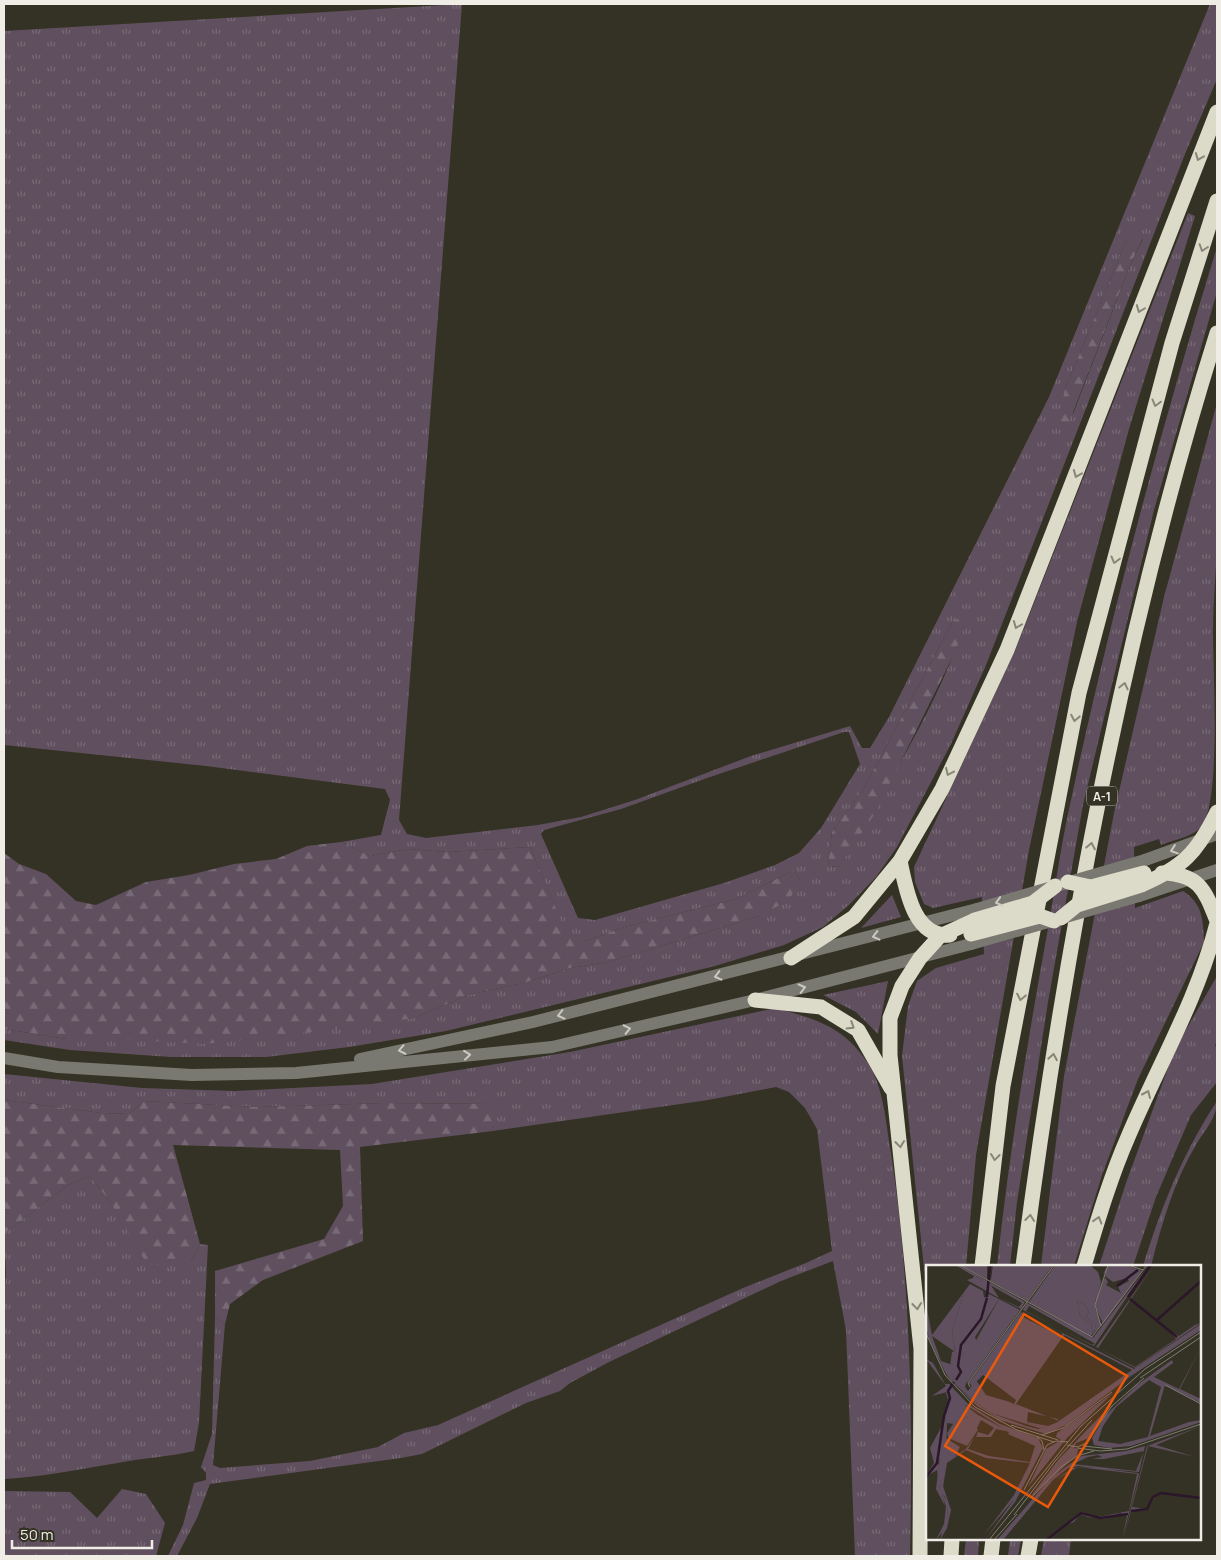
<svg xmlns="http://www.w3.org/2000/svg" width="1221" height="1560" font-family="Manrope,sans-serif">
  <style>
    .grass { fill: url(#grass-tufts); fill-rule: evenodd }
    .forest { fill: url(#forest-firs) }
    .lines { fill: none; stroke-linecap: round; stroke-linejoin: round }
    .minor { stroke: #797871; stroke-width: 12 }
    .highway { stroke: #dcdac9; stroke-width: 15 }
    .minor-bridge { stroke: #797871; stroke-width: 12 }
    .highway-bridge { stroke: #dcdac9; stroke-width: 15 }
    .oneway { stroke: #888676 }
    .oneway2 { stroke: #cccac2 }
    .labels { text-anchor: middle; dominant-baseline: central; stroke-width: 4; stroke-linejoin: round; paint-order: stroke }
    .shield { fill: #343224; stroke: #b7b5ab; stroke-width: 1 }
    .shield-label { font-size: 12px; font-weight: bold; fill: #efede5 }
    .inset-river { fill: none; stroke: #2b162a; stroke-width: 2.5 }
    .inset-road { fill: none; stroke: #7f7d71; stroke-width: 1 }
    .view { fill: #e8590c; fill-opacity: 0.15; stroke: #e8590c; stroke-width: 2.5 }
    .inset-edge { fill: none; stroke: #efede5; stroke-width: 2.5 }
  </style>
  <defs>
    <pattern id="grass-tufts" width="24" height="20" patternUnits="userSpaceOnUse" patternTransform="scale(1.25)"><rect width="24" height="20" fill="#60505f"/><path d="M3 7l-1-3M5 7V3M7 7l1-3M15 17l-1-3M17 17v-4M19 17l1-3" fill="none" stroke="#776a76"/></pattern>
    <pattern id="forest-firs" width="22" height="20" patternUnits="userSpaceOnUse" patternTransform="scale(1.25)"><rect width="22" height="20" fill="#60505f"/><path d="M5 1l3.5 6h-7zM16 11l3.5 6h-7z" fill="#776a76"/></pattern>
  </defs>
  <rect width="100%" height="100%" fill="#343224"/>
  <path class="grass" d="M462 4 399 820 407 834 426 838 538 825 581 817 635 800 751 756 850 726 862 748H870L889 717 1049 397 1210 4H1217V79L1185 154 986 665 951 744 897 847 876 877 850 904 823 927 784 945 715 966 446 1031 349 1047 266 1057H171L70 1050 4 1040V1029L67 1039H119L414 1018 468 995 527 982 570 968 608 962 759 916 800 880 794 870 736 899 624 927 587 941 568 938 530 847 447 852 408 849 370 856 341 842 381 835 390 800 385 789 206 766 4 745V31ZM1127 239H1143L1131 263 1073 414 1065 389ZM953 621 964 626C935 711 885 789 839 867L828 866 832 832 864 788ZM844 732H849L860 764 821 828 799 853 775 865 724 883 595 920 578 918 541 834 544 830 621 809 707 778Z
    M1188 213 1195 216 1129 429 1077 622 1029 850 976 1155 966 1266H927V1297L902 1056 908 1006 917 981 936 968 984 954 982 897 933 908 924 904 915 882 914 867 1015 651Z
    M1217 247V292L1154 510 1083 805 1048 1002 1017 1202 1010 1266H997C1009 1155 1027 1044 1047 934 1055 890 1061 844 1071 800 1111 613 1161 429 1217 247Z
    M1217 403C1217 450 1219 497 1217 544 1216 573 1213 602 1213 631 1213 671 1221 799 1202 826 1193 837 1173 840 1161 845L1159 839 1134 847 1135 908 1183 891C1203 904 1203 920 1204 942L1138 1079 1102 1175 1074 1266H1041L1064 1076 1114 813 1164 597Z
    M892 895 901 917 861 928Z
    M1217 976V1042L1215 1045 1217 1049V1082L1191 1115 1156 1197 1133 1266H1099L1126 1183 1175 1049Z
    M888 981 878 1034 856 1012 823 995Z
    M776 1008C815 1019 843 1026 867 1062 884 1086 886 1125 891 1153 911 1284 913 1424 910 1556H855L846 1330 833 1261 781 1281 609 1362 570 1383 560 1391 526 1403 422 1454 401 1458 210 1484 197 1518 177 1556H168L183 1525 194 1483 206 1480V1473L201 1467 212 1434 215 1317 225 1324 213 1465 220 1468 310 1461 378 1447 404 1433 438 1425 743 1288 806 1263 832 1251 817 1129 805 1108 789 1092 776 1087 708 1100 493 1131 496 1104 385 1103 258 1107 144 1101 129 1114 101 1113 4 1100V1074L142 1088 235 1091 372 1084 570 1052Z
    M1217 1101C1217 1117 1205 1130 1197 1143 1174 1181 1162 1223 1151 1266H1143C1162 1205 1182 1155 1217 1101Z
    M90 1176 111 1203 191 1261 200 1244 208 1245 199 1423 194 1451C168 1457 143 1458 118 1463 80 1469 42 1477 4 1479V1291C8 1273 4 1254 4 1234L68 1185Z
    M122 1489 146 1494 165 1523 156 1556H4V1491L70 1492 97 1518Z
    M966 1539H979L978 1556H964Z
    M1010 1539H1021L1018 1556H1008Z
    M1044 1539H1071L1069 1556H1041Z"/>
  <path class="forest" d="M1132 237 1143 238 1131 263 1068 425 1061 422 1060 413 1065 389 1127 239Z
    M962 617 964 626 956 650 877 810 839 867 828 866 832 832 864 788 953 621Z
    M341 842 370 856 408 849 447 852 530 847 568 937 587 941 624 927 736 899 794 870 800 880 789 900 759 916 608 962 570 968 527 982 468 995 414 1018 265 1038 203 1044 119 1039H67L4 1029V853L19 864 46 874 76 901 96 905 146 882 189 875 234 864 276 859 307 846Z
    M4 1100 101 1113 129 1114 144 1101 258 1107 385 1103 497 1104 493 1131 360 1147 363 1241 263 1280 230 1304 225 1324 215 1317V1271L324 1239 343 1206 340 1150 173 1145 200 1244 191 1261 148 1266 111 1203 90 1176 68 1185 4 1234Z"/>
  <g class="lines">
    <path class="minor" d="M1145 860 1217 834
      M1139 896 1217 870
      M4 1058 58 1067 192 1075 296 1073 552 1047 755 1000 971 944
      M360 1059 533 1022 977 909"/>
    <path class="highway" d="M900 861C906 888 913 938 950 935
      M1162 873C1200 874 1205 891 1217 921
      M1141 885C1183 867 1197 853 1217 812
      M791 958 854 917 900 861 942 789 1007 650 1217 112
      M755 1000 821 1007 858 1030 891 1088
      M982 1266 1003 1086 1079 693 1172 343 1217 201
      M1023 1266C1064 953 1122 635 1217 333
      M1084 1266C1097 1223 1110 1178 1128 1137 1158 1066 1198 998 1217 923
      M920 1556 921 1349 890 1055V1018L902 986 920 958 940 936 975 920
      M951 1556 952 1539
      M991 1556 993 1539
      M1028 1556 1031 1539"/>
    <path class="minor-bridge" d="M977 909 1145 860
      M971 944 1139 896"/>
    <path class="highway-bridge" d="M1068 882 1091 887 1144 873
      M1061 918 1077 905 1141 885
      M975 920 1033 903 1055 886
      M971 934 1040 916 1054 921"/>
  </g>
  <defs><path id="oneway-chevron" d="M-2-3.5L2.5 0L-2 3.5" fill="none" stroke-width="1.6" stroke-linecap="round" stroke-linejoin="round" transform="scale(1.25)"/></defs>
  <g class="oneway">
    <use href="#oneway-chevron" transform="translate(1199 157) rotate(112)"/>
    <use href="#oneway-chevron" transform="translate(1203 248) rotate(108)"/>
    <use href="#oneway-chevron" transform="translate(1140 309) rotate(111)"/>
    <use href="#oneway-chevron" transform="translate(1156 403) rotate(105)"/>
    <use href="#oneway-chevron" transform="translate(1077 474) rotate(112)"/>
    <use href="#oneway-chevron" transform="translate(1115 560) rotate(105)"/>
    <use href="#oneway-chevron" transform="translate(1017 625) rotate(112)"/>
    <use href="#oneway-chevron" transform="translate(1124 686) rotate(-77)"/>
    <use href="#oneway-chevron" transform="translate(1075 718) rotate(101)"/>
    <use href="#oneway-chevron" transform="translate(949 772) rotate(115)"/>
    <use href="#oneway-chevron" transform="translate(1091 846) rotate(-79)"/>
    <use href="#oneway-chevron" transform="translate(1021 997) rotate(101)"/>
    <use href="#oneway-chevron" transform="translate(851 1026) rotate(32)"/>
    <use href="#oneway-chevron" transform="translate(1053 1057) rotate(-80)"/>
    <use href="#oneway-chevron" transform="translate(1147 1094) rotate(-66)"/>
    <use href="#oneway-chevron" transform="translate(900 1144) rotate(84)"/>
    <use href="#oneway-chevron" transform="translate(995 1157) rotate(97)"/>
    <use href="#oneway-chevron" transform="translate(1030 1218) rotate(-83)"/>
    <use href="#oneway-chevron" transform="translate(1098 1220) rotate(-73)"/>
    <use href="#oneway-chevron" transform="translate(917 1306) rotate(84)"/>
  </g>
  <g class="oneway2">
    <use href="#oneway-chevron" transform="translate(1174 850) rotate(161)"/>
    <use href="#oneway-chevron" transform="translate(999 902) rotate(164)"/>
    <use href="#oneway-chevron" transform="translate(876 936) rotate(166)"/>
    <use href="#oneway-chevron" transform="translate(718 976) rotate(166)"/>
    <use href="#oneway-chevron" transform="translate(802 988) rotate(-14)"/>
    <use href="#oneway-chevron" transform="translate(561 1015) rotate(166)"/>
    <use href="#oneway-chevron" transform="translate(627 1029) rotate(-13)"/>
    <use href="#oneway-chevron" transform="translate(402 1050) rotate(168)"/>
    <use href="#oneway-chevron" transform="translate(467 1055) rotate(-6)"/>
  </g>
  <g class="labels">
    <rect class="shield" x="1087" y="786.5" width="30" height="19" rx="4"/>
    <g class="shield-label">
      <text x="1102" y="796">A-1</text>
    </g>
  </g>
  <g transform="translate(926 1265)">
    <rect width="275" height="275" fill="#343224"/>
    <path d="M29 0H33L99 37 95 44 73 33 93 42 96 38 50 12 46 16 48 11ZM35 0H61V13L65 15 67 0H127L101 36ZM129 0H164L172 7 175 17 172 29 179 12 182 17 180 20 195 28 192 22 203 16 201 13 187 17 179 11 180 7 177 9 182 0H201L216 6 177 59 170 43V32L169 43 175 60 164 72 103 37ZM151 36 158 39 163 47 160 52 170 60 167 70 165 59 154 50ZM228 0 172 83 209 102 250 74 243 65 253 71 269 60 275 58 209 103 170 82ZM219 5 168 81 97 45 101 38 167 73ZM103 41 168 78 169 79 165 80 100 46ZM38 27 26 66 29 87 6 71 15 96 24 99 28 112 26 117 20 109 3 74 0 61V39L6 70ZM73 34 94 45 41 118V109L45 102 37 90 48 79ZM95 47 208 104 275 59V65L205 111 140 160 120 169 74 155 51 141 29 120 62 147 100 161 112 164 120 163 100 158 99 147 84 137 88 139 90 135 57 110 46 121 43 118ZM97 48 136 68V72L95 51ZM138 70 206 105 133 156 90 139ZM102 147 132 154V157L122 161 101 157ZM275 82 254 124 275 134V138L239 120 224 171 263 157 275 155V157L205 181 183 183 168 180 166 173 179 151 211 120 246 95 247 98 228 112 253 124ZM223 115 235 122 222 172 194 179 172 176 177 161 190 142ZM0 94 7 98 19 119H23L42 139 74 159 112 173 117 183 89 237 59 275 89 233 57 271 88 230 104 198 60 193 40 185 21 198 16 228 21 237 22 247 18 265 10 275 18 259 20 241 14 225 11 205 20 173 34 182 29 191 40 184 49 171 42 184 63 191 104 197 109 181 82 169 83 167 40 140 38 149 31 156 27 159 21 156 19 154 24 131 21 127 6 131 20 121ZM187 128 141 173 102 222 120 184 135 175 130 172 131 168ZM186 139 163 173 150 178 148 183 152 184 151 190 102 235 133 194ZM44 152 52 165 41 181 22 173 21 168 34 154ZM275 161 230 180 269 192 222 181 206 242 220 244 230 230 221 245 205 246 197 275 221 181ZM219 181 213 207 179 204 211 208 213 209 196 275 201 251 194 248 177 254 162 252 154 249 148 257 142 259 122 274 118 275 155 247 172 252 203 246 211 209 152 202 129 215 147 203 153 202 168 203 152 201 142 203 127 215 77 275H71L124 214 155 191 200 186ZM218 186 210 206 147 199 162 192 172 190 176 192 166 194H178Z" fill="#60505f" fill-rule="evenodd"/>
    <path d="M50 12 64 19 73 33 41 15ZM44 19 57 26 58 32 61 33V28L73 34 49 72 51 78 37 90 46 100 39 122 42 126 50 115 60 130 84 137 100 147V158L121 163 119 165 62 147 26 117 28 112 20 102 24 101 26 87 29 86 26 66 38 27ZM151 36 158 39 163 47 160 52 170 60 167 70 165 59 154 50ZM23 125 27 129 19 154 27 159 21 158 20 183 12 198 13 204 4 209 3 206 8 198 4 183 17 159 22 134 20 128ZM39 140 52 150 84 167 70 164 65 172H50L52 167 62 170 68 163 55 155 50 165 46 163 43 152 35 154 21 168 33 150 38 149ZM12 207 14 225 16 227V218L25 245 21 263 14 275 22 247 19 232 16 229 19 241 10 224Z" fill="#60505f"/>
    <path class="inset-river" d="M191 21 212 5M61 32 64 0M202 32 225 0M204 34 251 72M231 55 275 16M30 115 35 107 32 101 35 80 55 54 61 33M0 212 11 198 18 151 24 133 22 126 28 117M205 246 221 244 227 232 235 228 275 233M120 275 155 248 174 253 202 249"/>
    <path class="inset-road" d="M34 0 166 72 221 0M202 0 217 5M175 61 169 40 182 0M0 68 19 110 49 142 91 165 128 177M214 113 275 72M239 120 275 139M44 122 42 118 128 0M85 160 132 175M116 170 137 163 186 127M111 172 116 176 118 185M141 180 152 182 160 178 186 141 218 113M157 181 186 184M151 183 174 186 201 184 275 159M98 225 121 180 130 176 142 177M105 233 135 202 151 191 168 186M88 250 130 195 166 155M63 275 154 162 219 104 275 67M68 275 91 249"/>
    <path class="view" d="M98 49 201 111 122 242 19 181Z"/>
    <rect width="275" height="275" class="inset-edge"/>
  </g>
  <rect width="1221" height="1560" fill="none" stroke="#efede5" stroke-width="10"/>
  <path d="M12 1540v8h140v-8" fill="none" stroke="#efede5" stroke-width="2.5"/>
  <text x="20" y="1540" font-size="15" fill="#efede5" stroke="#343224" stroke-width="4" paint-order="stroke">50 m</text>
</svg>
